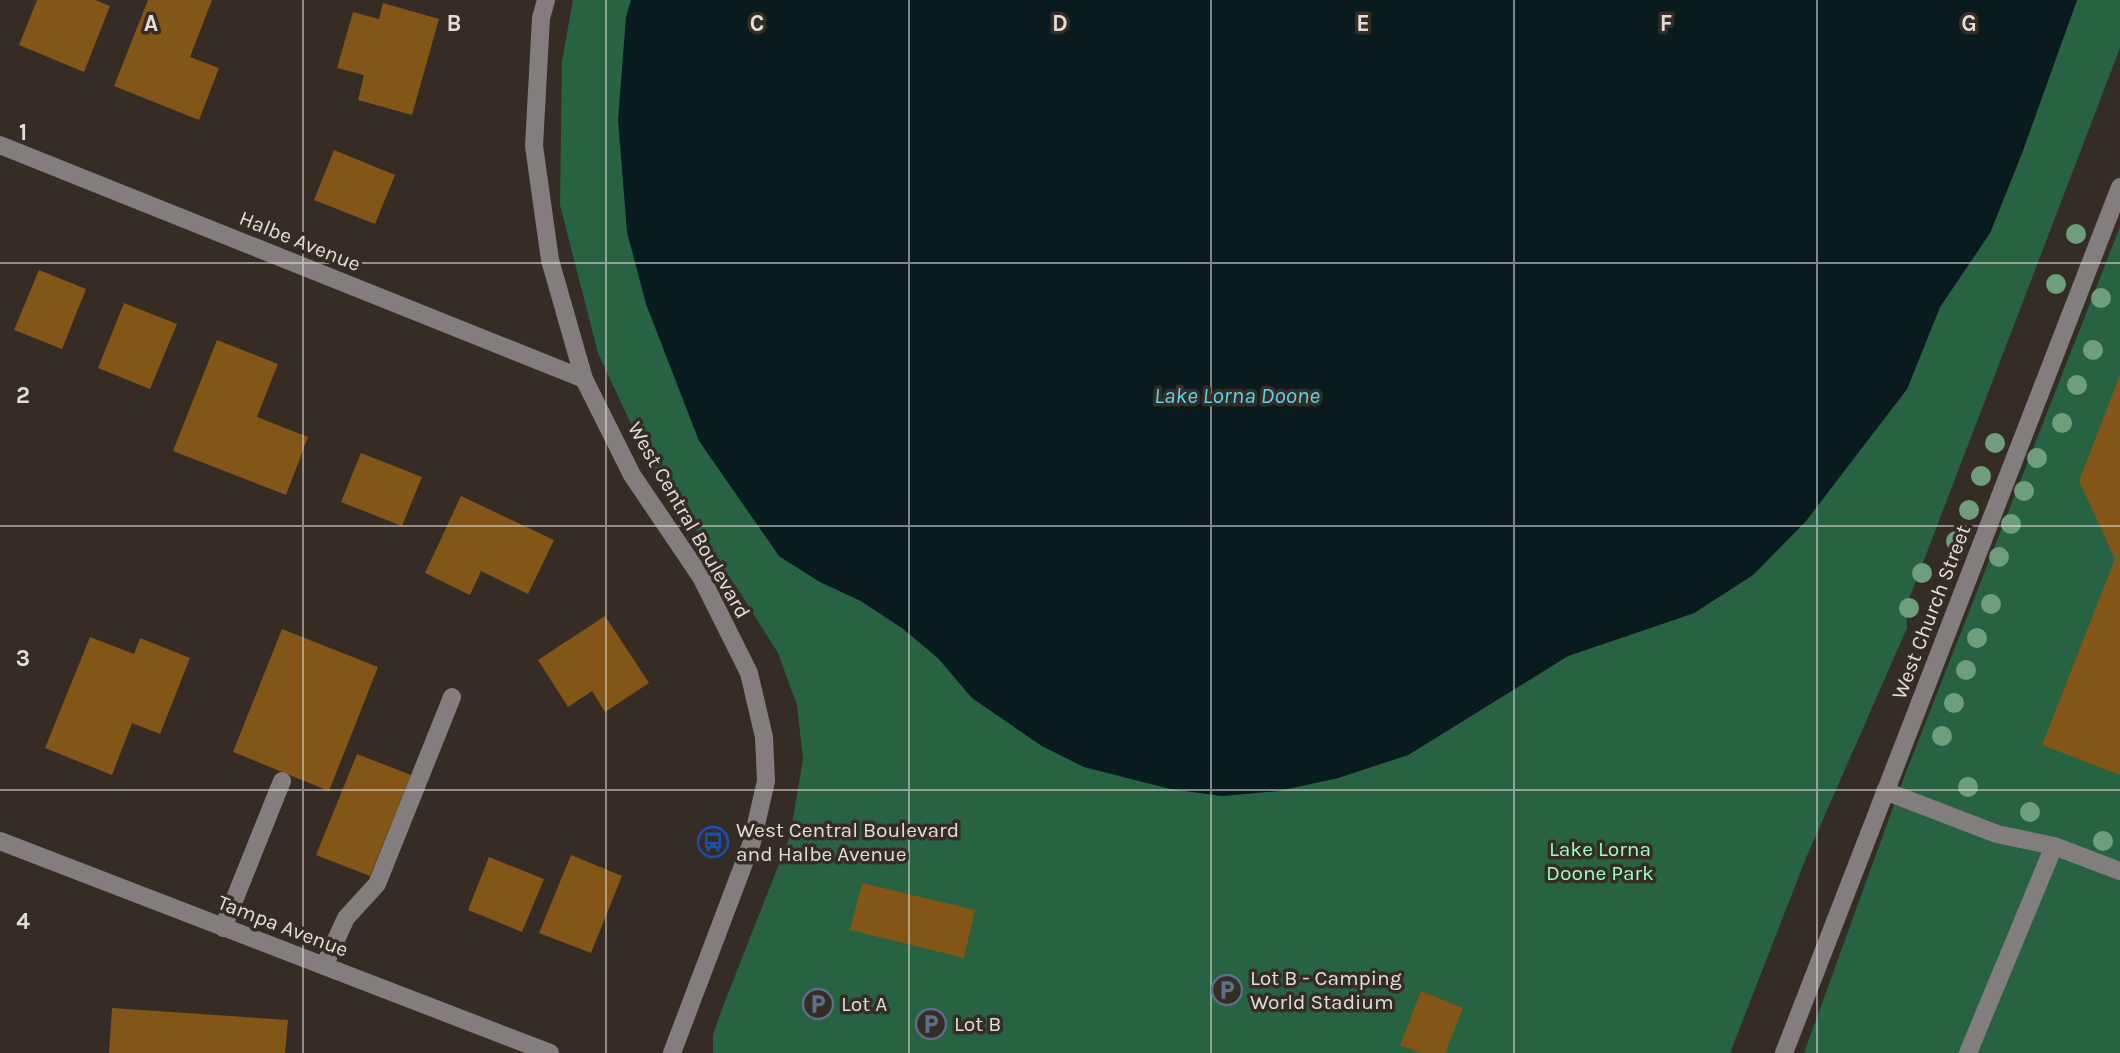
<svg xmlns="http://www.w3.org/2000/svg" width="2120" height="1053" font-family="Karla,sans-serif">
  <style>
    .green { fill: #276343 }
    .water { fill: #0a1b1f }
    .building { fill: #835516 }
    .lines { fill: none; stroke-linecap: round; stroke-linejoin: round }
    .minor { stroke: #837d7d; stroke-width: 18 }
    .tree { fill: #6e9f7d }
    .grid { fill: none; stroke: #e2ddd8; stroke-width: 2; stroke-opacity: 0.55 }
    .labels { text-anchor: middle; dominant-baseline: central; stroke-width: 7; stroke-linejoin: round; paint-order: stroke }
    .street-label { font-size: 21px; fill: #e2ddd8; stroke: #352d25 }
    .poi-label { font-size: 21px; fill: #e2ddd8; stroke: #352d25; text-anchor: start }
    .park-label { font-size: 21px; fill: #9dfdc5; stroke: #352d25 }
    .water-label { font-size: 23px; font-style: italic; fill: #53d6f5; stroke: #352d25 }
    .grid-label { font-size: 23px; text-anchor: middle; font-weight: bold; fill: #e2ddd8; stroke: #352d25; stroke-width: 7; stroke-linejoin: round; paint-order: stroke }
  </style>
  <rect width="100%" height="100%" fill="#352d25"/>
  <path class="green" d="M573 0H631L626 17 745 504 779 556 820 582 861 601 902 628 938 658 972 698 1042 746 1084 767 1171 789 1222 796 1278 791 1338 778 1408 755 1568 656 1694 613 1753 575 1806 521 1907 389 1940 307 1990 233 2022 153 2077 0H2120V48L1906 607 1907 628 1806 858 1730 1053H713V1035L722 1009 790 836 803 759 797 705 778 653 737 588 650 465 598 353 560 205 562 61Z
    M2120 227V1053H1804L1903 780Z"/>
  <path class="water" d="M631 0H2077L2022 153 1990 233 1940 307 1907 389 1806 521 1753 575 1694 613 1568 656 1408 755 1338 778 1278 791 1222 796 1171 789 1084 767 1042 746 972 698 938 658 902 628 861 601 820 582 779 556 699 441 646 304 627 232 618 120 626 17Z"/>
  <path class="building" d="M37 0H95L110 6 84 72 19 45Z
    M148 0H212L190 57 219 68 199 120 114 86Z
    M383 3 439 19 412 115 358 100 364 75 337 68 353 12 379 19Z
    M334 150 395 175 375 224 314 200Z
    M39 270 86 289 62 349 14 330Z
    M124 303 177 324 150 389 98 368Z
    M217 340 278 364 257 417 308 437 286 495 173 451Z
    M2120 375V775L2042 745 2115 559 2079 481Z
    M361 453 422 477 402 526 341 502Z
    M461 496 554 540 528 594 481 571 470 595 425 573Z
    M605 616 649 683 605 712 592 691 568 707 538 660Z
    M282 629 378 667 329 791 233 752Z
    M90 637 134 654 140 638 190 658 160 734 132 723 112 775 45 748Z
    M357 754 411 775 370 876 316 855Z
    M571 855 622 876 591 953 539 933Z
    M489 857 544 879 522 932 468 910Z
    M862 883 975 910 964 958 850 930Z
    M1421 991 1463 1008 1445 1053H1421L1400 1045Z
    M112 1008 288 1020 285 1053H109Z"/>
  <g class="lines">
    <path class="minor" d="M546 0 541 18 534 146 550 260 584 379 632 475 701 577 749 673 764 737 766 781 752 842 672 1053
      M0 145 584 379
      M1885 791 1997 834 2054 846 1968 1053
      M0 841 550 1053
      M2054 846 2120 871
      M223 928 282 781
      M324 966 346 918 377 884 452 697
      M1784 1053 2120 187"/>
  </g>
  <g class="tree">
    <circle cx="2076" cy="234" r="10"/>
    <circle cx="2056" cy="284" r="10"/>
    <circle cx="2101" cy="298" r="10"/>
    <circle cx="2093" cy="350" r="10"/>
    <circle cx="2077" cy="385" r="10"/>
    <circle cx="2062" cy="423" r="10"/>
    <circle cx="1995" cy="443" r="10"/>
    <circle cx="2037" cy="458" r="10"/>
    <circle cx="1981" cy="476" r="10"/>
    <circle cx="2024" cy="491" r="10"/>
    <circle cx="1969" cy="510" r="10"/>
    <circle cx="2011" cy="524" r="10"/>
    <circle cx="1956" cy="541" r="10"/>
    <circle cx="1999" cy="557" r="10"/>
    <circle cx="1922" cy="573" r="10"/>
    <circle cx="1991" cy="604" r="10"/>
    <circle cx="1909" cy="608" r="10"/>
    <circle cx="1977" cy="638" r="10"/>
    <circle cx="1966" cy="670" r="10"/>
    <circle cx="1954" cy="703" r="10"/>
    <circle cx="1942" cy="736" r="10"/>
    <circle cx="1968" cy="787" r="10"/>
    <circle cx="2030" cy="812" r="10"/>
    <circle cx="2103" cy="841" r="10"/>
  </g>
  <path class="grid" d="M303 0V1053M606 0V1053M909 0V1053M1211 0V1053M1514 0V1053M1817 0V1053M0 263H2120M0 526H2120M0 790H2120"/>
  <defs>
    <g id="bus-ring" transform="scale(1.575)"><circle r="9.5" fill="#352d25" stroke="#1a4fb4" stroke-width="1.5"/><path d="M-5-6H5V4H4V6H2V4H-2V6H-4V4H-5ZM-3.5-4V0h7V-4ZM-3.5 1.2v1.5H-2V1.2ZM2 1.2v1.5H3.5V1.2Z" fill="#1a4fb4"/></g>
    <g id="parking-ring" transform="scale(1.575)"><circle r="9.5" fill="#352d25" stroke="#5c6f8a" stroke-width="1.5"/><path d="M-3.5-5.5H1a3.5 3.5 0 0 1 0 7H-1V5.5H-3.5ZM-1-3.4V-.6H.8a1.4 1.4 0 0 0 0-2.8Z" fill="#5c6f8a"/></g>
  </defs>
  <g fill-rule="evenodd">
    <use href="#bus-ring" x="713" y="842"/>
    <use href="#parking-ring" x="1227" y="990"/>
    <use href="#parking-ring" x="818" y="1004"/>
    <use href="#parking-ring" x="931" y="1024"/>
  </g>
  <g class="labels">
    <g class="street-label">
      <text transform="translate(300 241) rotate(22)">Halbe Avenue</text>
      <text transform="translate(689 520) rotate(60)">West Central Boulevard</text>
      <text transform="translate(1931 612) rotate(-69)">West Church Street</text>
      <text transform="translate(283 926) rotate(21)">Tampa Avenue</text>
    </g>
    <g class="poi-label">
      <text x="736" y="830">West Central Boulevard<tspan x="736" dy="24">and Halbe Avenue</tspan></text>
      <text x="1250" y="978">Lot B - Camping<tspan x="1250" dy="24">World Stadium</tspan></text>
      <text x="841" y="1004">Lot A</text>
      <text x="954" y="1024">Lot B</text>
    </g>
    <g class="park-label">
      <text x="1600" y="849">Lake Lorna<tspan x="1600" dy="24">Doone Park</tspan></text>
    </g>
    <g class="water-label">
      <text x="1237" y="395">Lake Lorna Doone</text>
    </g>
  </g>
  <g class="grid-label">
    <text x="151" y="31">A</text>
    <text x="454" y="31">B</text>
    <text x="757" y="31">C</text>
    <text x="1060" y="31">D</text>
    <text x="1363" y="31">E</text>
    <text x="1666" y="31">F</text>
    <text x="1969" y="31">G</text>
    <text x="23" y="140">1</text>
    <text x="23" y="403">2</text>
    <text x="23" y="666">3</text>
    <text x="23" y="929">4</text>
  </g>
</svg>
